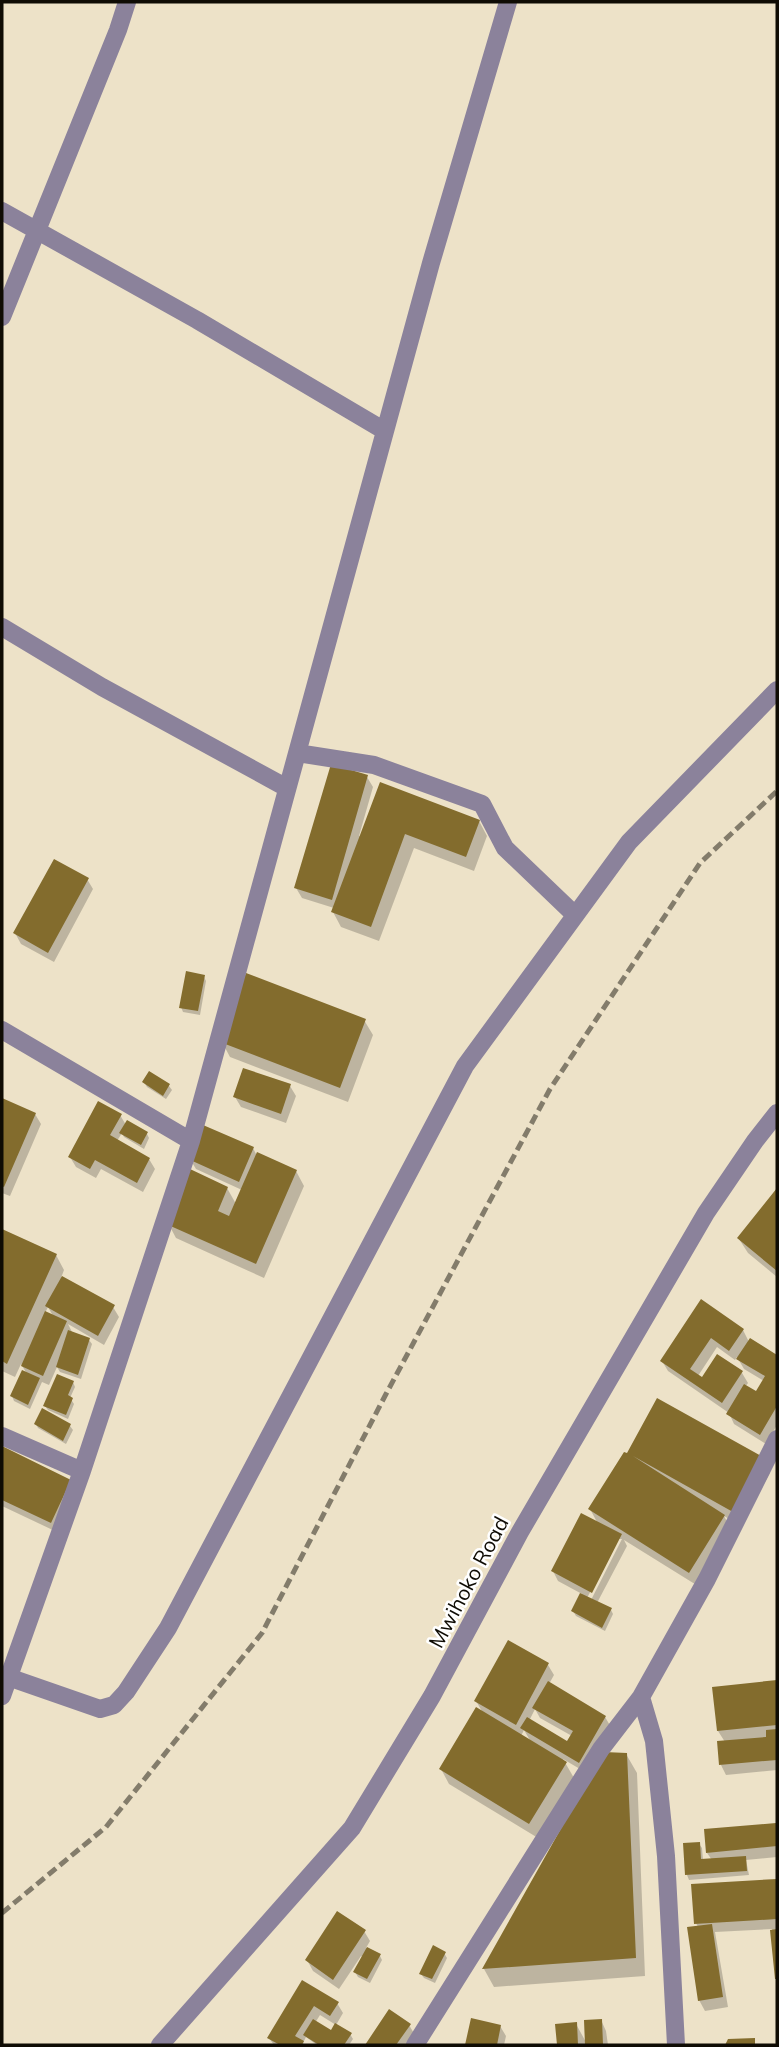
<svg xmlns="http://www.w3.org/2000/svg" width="779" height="2047" font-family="Mulish,sans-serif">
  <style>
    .shadow { fill: #0003; fill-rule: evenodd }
    .building { fill: #836c2d }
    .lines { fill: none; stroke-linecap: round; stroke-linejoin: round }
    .minor { stroke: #8b829b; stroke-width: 18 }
    .rail { stroke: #837c6b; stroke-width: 5; stroke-dasharray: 10 5; stroke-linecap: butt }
    .labels { text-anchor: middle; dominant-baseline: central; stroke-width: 5; stroke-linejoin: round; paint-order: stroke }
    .street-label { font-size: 21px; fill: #0f0c04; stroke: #fff }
  </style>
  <rect width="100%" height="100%" fill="#ede2c8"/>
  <path class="shadow" d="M367 777 373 787 359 836 479 821 487 836 474 871 414 848 379 941 341 927 333 912 334 908 302 898 296 888Z
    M87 879 93 889 54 962 21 944 15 933Z
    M204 977 206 981 200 1015 183 1012 181 1007Z
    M364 1020 373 1035 348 1102 230 1057 222 1042Z
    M149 1073 169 1086 172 1090 166 1099 147 1087 144 1082Z
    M290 1086 296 1096 286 1123 241 1107 235 1097Z
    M2 1100 35 1114 41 1124 10 1196 2 1193Z
    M120 1115 126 1125 147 1134 149 1138 144 1149 124 1137 122 1133 117 1141 149 1159 155 1169 143 1192 101 1169 96 1178 76 1167 70 1157Z
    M253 1148 257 1156 296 1171 304 1186 264 1278 176 1238 168 1223 227 1188 236 1204 242 1190 196 1169 190 1159Z
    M777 1191V1277L748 1253 739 1239Z
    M2 1231 56 1255 64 1270 61 1278 113 1307 119 1317 104 1345 68 1324 72 1332 89 1340 92 1344 81 1379 60 1372 57 1367 49 1385 42 1382 30 1409 14 1401 12 1396 27 1374 21 1364 15 1377 2 1371ZM48 1307 53 1316 45 1313Z
    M702 1302 743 1330 749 1342 750 1340 777 1357V1425L766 1444 734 1424 729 1413 668 1371 662 1361ZM717 1347 735 1360 737 1357 744 1369 764 1381 756 1394 745 1387 748 1383 742 1373 702 1379 698 1376Z
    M73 1382 75 1387 70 1398 74 1404 68 1419 48 1410 45 1406Z
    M36 1424 70 1426 73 1430 66 1444 38 1428Z
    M3 1449 70 1481 57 1532 2 1506Z
    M625 1454 762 1458 770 1473 741 1526 724 1516 732 1531 698 1586 624 1540 627 1546 597 1603 611 1610 613 1614 605 1631 576 1616 573 1611 582 1594 558 1581 553 1571 598 1524 590 1509ZM618 1539H622L590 1602 586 1600Z
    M548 1665 554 1675 549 1684 605 1717 611 1727 585 1772 563 1759 574 1778 538 1838 449 1784 441 1769 483 1713 476 1701ZM535 1709 540 1718 572 1736 568 1743 529 1721ZM524 1730 531 1742 521 1736Z
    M777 1682V1770L726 1775 721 1765 725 1742 718 1731 714 1688Z
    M605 1754H626L637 1773 645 1976 494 1987 484 1969Z
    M775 1824 777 1828V1857L746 1860 749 1875 689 1880 687 1875 685 1844H699L702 1848 703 1860H712L707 1853Z
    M777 1881V1977L772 1929 715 1932 728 2007 705 2011 699 2000 698 1927 696 1923 693 1886Z
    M364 1931 370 1941 366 1948 380 1956 382 1960 370 1983 358 1977 355 1972 363 1957 361 1956 339 1989 313 1971 307 1960Z
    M444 1953 447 1958 435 1983 424 1978 421 1974Z
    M303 1982 337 2003 343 2013 336 2025 350 2034 353 2039 349 2045H317L306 2037 303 2043 305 2045H274L269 2038ZM320 2015 336 2025 331 2033 315 2023Z
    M390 2012 409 2025 415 2035 408 2045H367Z
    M472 2020 500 2026 506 2036 504 2045H467Z
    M601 2020 606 2031 608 2045H559L557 2026 576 2024 587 2044Z"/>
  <path class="building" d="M331 764 368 775 332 900 294 888Z
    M380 782 480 820 466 857 405 834 371 927 331 912Z
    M54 859 89 878 48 953 13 933Z
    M186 971 205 975 198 1011 179 1008Z
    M246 973 366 1019 340 1088 220 1042Z
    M243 1068 291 1084 281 1114 233 1097Z
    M149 1071 170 1084 163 1096 142 1082Z
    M2 1098 36 1113 4 1187 2 1186Z
    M98 1101 122 1114 110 1135 150 1158 137 1183 95 1160 90 1169 68 1157Z
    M127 1120 148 1132 141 1145 119 1133Z
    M203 1125 254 1147 239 1182 188 1159Z
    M257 1152 297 1170 256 1264 166 1224 190 1169 228 1187 218 1211 229 1216Z
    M777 1188V1271L737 1238Z
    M2 1229 57 1254 7 1364 2 1361Z
    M62 1276 115 1305 98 1336 45 1306Z
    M701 1299 744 1329 729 1351 711 1338 690 1369 702 1377 717 1354 743 1371 722 1403 660 1361Z
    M45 1311 67 1321 43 1376 21 1366Z
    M68 1330 90 1338 78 1375 56 1367Z
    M750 1338 777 1355V1406L760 1435 726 1414 744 1384 756 1391 765 1376 736 1359Z
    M22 1370 40 1378 28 1405 10 1396Z
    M57 1374 74 1381 68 1395 73 1398 66 1415 43 1406Z
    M657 1398 763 1457 733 1512 633 1456 725 1515 689 1573 588 1509 624 1452 627 1453Z
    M42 1408 71 1424 63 1441 34 1424Z
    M2 1446 71 1480 51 1523 2 1500Z
    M581 1513 622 1534 592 1593 551 1571Z
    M580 1593 612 1608 602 1628 571 1611Z
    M508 1640 549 1663 516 1725 474 1701Z
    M777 1680V1725L717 1731 712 1687Z
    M548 1681 606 1716 579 1763 520 1728 527 1717 567 1741 573 1731 532 1708Z
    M476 1707 567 1762 529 1824 439 1769Z
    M777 1729V1760L719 1765 717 1741 766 1737V1730Z
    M604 1752 627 1753 636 1958 482 1969Z
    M776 1823 777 1846 706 1853 704 1829Z
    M700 1842 701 1859 746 1856 747 1871 685 1875 683 1843Z
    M777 1879V1919L694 1924 691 1884Z
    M337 1911 366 1930 333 1980 305 1960Z
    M712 1924 723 1997 698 2001 687 1927Z
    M777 1929V1979H775L770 1930Z
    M433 1945 446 1952 432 1979 419 1974Z
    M367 1947 381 1954 367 1979 353 1972Z
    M302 1980 339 2002 330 2016 314 2006 295 2036 304 2041 302 2045H280L267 2038Z
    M389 2009 411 2024 396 2045H365Z
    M471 2018 501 2025 497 2045H465Z
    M313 2019 331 2030 335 2023 352 2033 344 2045H319L303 2035Z
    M602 2019 603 2045H585L584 2020Z
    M577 2022 578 2045H557L555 2024Z
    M755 2038V2045H725L728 2039Z"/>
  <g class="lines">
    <path class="minor" d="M2 211 197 320 385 431
      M2 317 118 30 127 2
      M2 627 102 687 287 788
      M297 753 374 765 482 804 505 848 575 915
      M2 1030 191 1141
      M2 1436 82 1471
      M8 1677 100 1709 114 1705 126 1692 168 1628 465 1066 629 842 777 690
      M2 1696 82 1471 191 1141 431 263 508 2
      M641 1697 654 1741 666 1856 676 2045
      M160 2045 352 1828 432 1696 520 1532 706 1213 755 1141 777 1113
      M415 2045 601 1749 641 1697 707 1579 777 1439"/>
    <path class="rail" d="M2 1913 106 1827 262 1633 386 1394 550 1089 700 863 777 791"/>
  </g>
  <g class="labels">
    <g class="street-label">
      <text transform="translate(468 1582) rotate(-62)">Mwihoko Road</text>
    </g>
  </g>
  <rect width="779" height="2047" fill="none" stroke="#0f0c04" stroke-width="7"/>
</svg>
